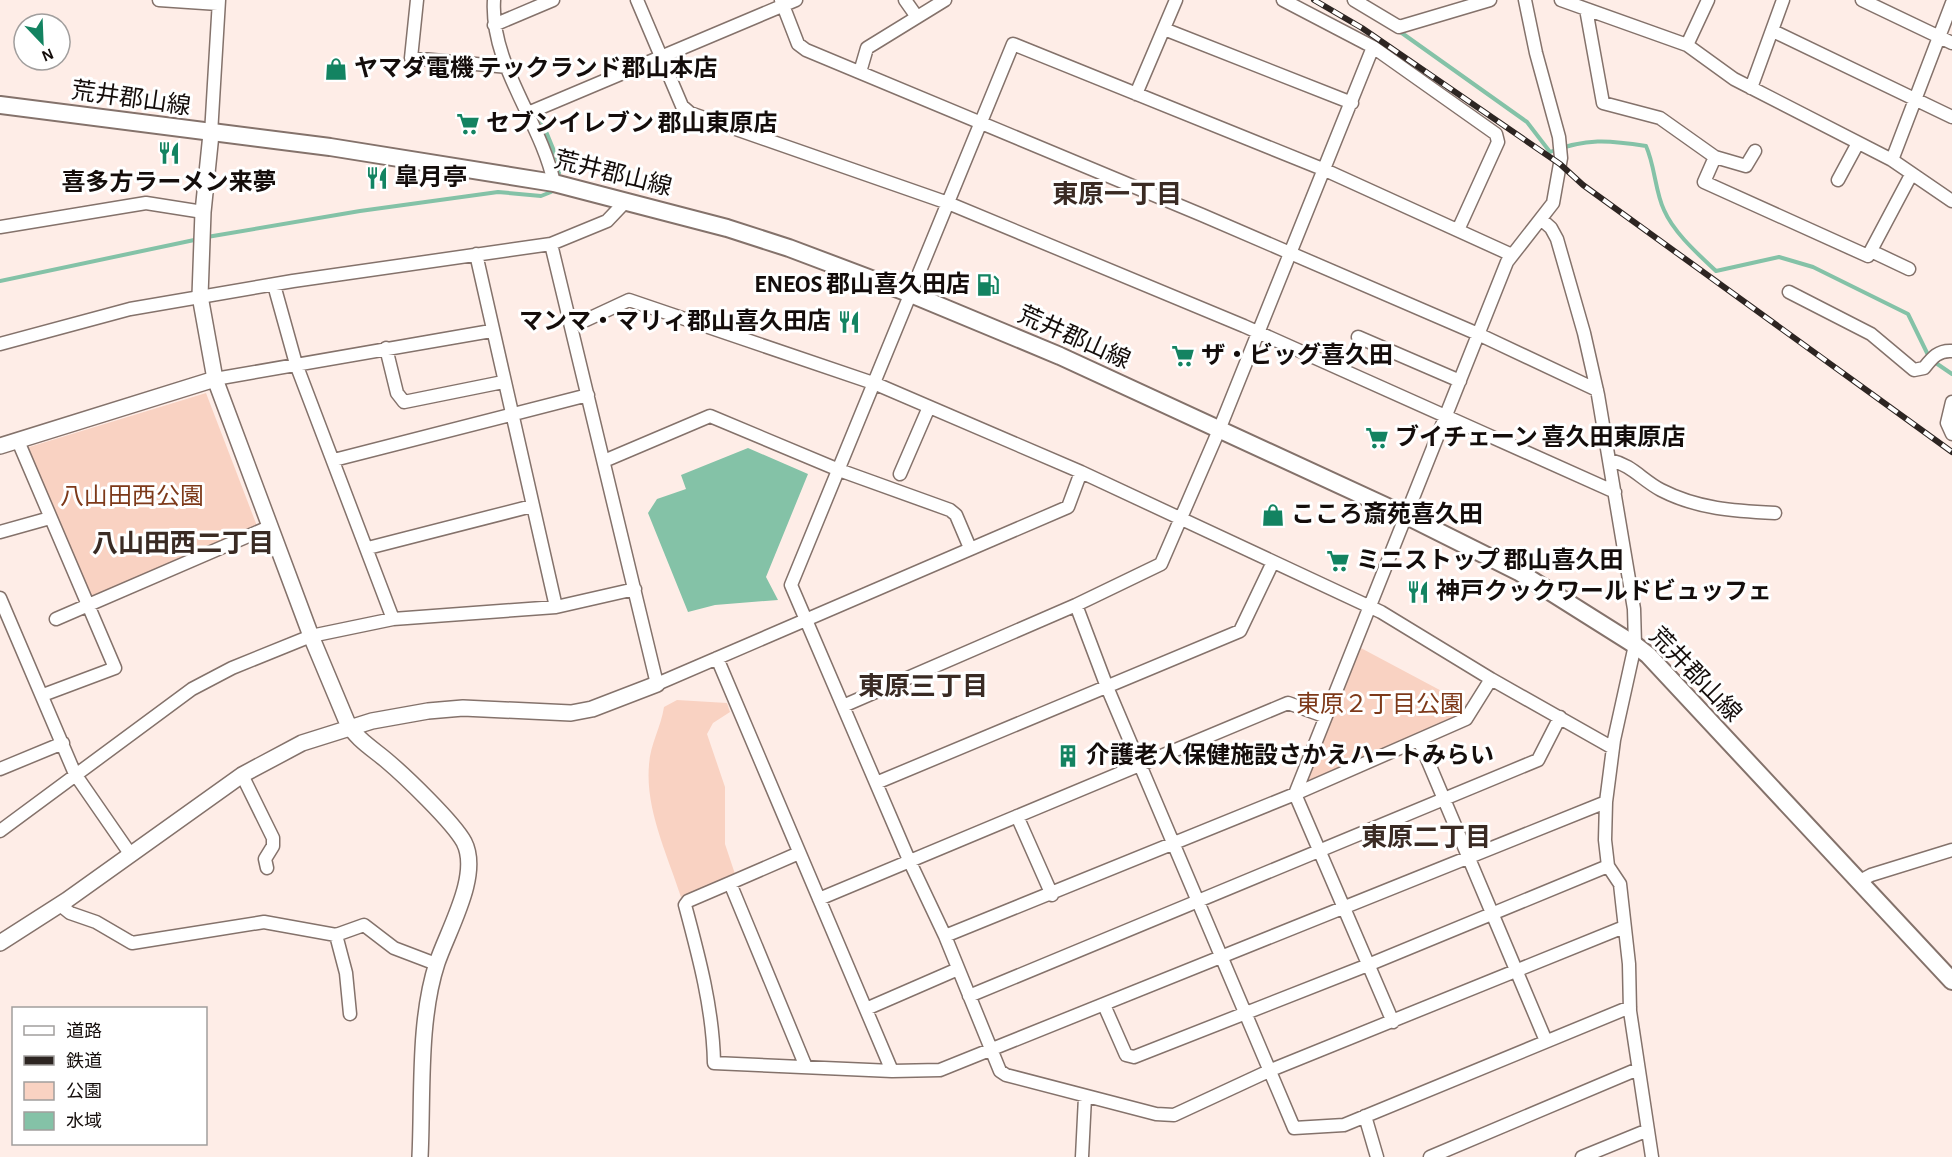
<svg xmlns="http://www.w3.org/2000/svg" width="1952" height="1157" font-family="'Alegreya Sans','Noto Sans JP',sans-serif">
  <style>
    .green { fill: #f9d2c2 }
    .water { fill: #84c2a7 }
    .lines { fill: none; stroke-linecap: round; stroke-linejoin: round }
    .stream { stroke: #84c2a7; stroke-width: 4 }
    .minor-casing { stroke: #84726b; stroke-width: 15 }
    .tertiary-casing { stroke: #84726b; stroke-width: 18 }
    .secondary-casing { stroke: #84726b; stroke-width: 20 }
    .minor { stroke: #fff; stroke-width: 12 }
    .tertiary { stroke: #fff; stroke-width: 15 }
    .secondary { stroke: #fff; stroke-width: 16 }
    .rail-casing { stroke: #2d2522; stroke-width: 6 }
    .rail { stroke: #fff; stroke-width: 4; stroke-dasharray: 11; stroke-linecap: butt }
    .labels { text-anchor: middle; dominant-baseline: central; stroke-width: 6; stroke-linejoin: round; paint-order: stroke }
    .poi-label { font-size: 24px; font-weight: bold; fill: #140d0b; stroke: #fff; text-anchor: start }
    .street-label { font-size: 24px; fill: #140d0b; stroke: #fff }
    .park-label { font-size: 24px; fill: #7d3919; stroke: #fff }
    .neighbourhood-label { font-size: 26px; font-weight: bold; fill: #3a2b24; stroke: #fff }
  </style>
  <rect width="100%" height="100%" fill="#feede7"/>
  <path class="green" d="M206 393 257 526 91 599 26 448Z
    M1359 647 1466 704 1460 715 1306 782Z
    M677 700 727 703 730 712 713 723 707 734 725 787V844L735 874 681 897C668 856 645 809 649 765 650 745 661 727 664 707Z"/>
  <path class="water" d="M748 448 808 474 766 577 778 600 715 605 688 612 648 513 657 499 686 489 681 475Z"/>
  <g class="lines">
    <path class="stream" d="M1399 31 1527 122 1550 152C1586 138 1609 140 1646 146 1655 166 1655 191 1664 210 1674 233 1698 254 1716 271L1779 257 1813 267 1908 314 1930 359 1952 374
      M538 112 561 168 556 180
      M207 237 360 211 498 192 541 196 551 192 554 187
      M0 281 199 239"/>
    <g class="minor-casing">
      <path id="minor" d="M159 0 218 4
        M417 0 411 58 508 67
        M494 0C490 65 541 121 554 183
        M637 0 682 106 690 113 948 203 1244 326 1615 492
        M781 0 798 44 806 50 1202 215 1478 334 1597 390
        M905 0 917 17
        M1283 0 1373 47 1496 134 1498 142 1458 230
        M1354 0 1399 27 1490 0
        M1561 0 1687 45 1734 79 1892 160 1952 201
        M1862 0 1952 43
        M1586 9 1603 103 1660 118 1715 157 1704 182 1868 256 1911 175
        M494 25 553 0
        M1164 29 1352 103
        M1773 31 1952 117
        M1687 45 1708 0
        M860 72 867 48 945 0
        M1751 88 1783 0
        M1136 94 1176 0
        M528 113 796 0
        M211 134 219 0
        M1715 157 1746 166 1755 151
        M1892 160 1952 3
        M1838 180 1858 143
        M1542 220 1551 228 1557 239 1584 333 1598 395 1634 609 1635 645 1614 740 1606 802 1605 840 1608 866 1620 884 1629 964 1630 1011 1652 1157
        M0 227 146 203 203 212
        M551 244 657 684 1068 507 1081 472
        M1871 251 1909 269
        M476 254 556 607
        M1512 255 1325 170 1013 44 791 585 909 860 945 936 1000 1071 1006 1075 1156 1114 1174 1115 1271 1070 1624 927
        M274 285 296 364 393 619
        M1789 292 1871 334 1914 370 1924 368C1932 358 1938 350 1952 351
        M571 327 629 300 876 384 1081 472 1381 612 1491 679 1613 748
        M1358 337 1460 381
        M0 344 130 309 293 281 551 244 607 221 626 201
        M386 348 397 393 404 402 503 382
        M215 379 491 331
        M1952 402 1947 423 1952 434
        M18 441 115 668 43 695
        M334 460 588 395
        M1610 460C1632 465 1642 480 1661 490 1698 509 1734 511 1775 513
        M604 461 710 416 839 470 950 510 956 515 970 548
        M900 474 929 407
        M0 532 50 518
        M368 548 532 506
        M0 598 75 774 131 855
        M1076 605 1107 687 1294 1128 1344 1125 1630 1007
        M56 619 269 527
        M717 658 892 1071
        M843 706 1076 605 1161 564 1219 430 1373 47
        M1419 740 1546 1041
        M0 769 63 743
        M242 775 273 838V846L265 859 267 868
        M876 783 1240 631 1273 562
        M1017 816 1052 895
        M0 831 192 689 232 668 311 636 393 619 556 607 635 589
        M799 853 730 883 806 1067
        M1858 882 1871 875 1952 850
        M730 883 688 901 685 905C699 957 713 1009 714 1063L892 1071 940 1070 1606 802
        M819 899 1288 703 1324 716
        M60 905 70 913 96 922 132 943 264 922 336 935 364 925 394 948 436 964
        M336 935 346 973 350 1014
        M945 936 1295 794 1466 719 1491 679
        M969 996 1538 760 1560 717
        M1104 1005 1126 1055 1134 1057 1368 965 1608 866
        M866 1009 958 969
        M1393 1022 1295 794 1507 262 1553 203 1561 158 1559 137 1536 53 1525 0
        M1365 1116 1377 1157
        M1082 1157 1085 1097
        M1430 1157 1638 1069
        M1582 1157 1648 1130"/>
    </g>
    <g class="tertiary-casing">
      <path id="tertiary" d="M215 379 311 636 347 722C355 738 373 749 386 760 405 776 453 822 464 842 481 875 448 930 437 963 418 1021 423 1095 420 1157
        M0 446 215 379 200 296 203 212 211 134
        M0 943 67 900 242 775 302 743 372 721 428 711 463 708 571 713 592 709 657 684"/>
    </g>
    <g class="secondary-casing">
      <path id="secondary" d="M0 105 330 147 554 183 727 228 789 248 911 294 1060 356 1405 515 1519 572 1635 645 1648 655 1952 981"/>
    </g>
    <use href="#minor" class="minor"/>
    <use href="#tertiary" class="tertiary"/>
    <use href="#secondary" class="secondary"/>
    <g class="rail-casing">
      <path id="rail" d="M1314 0 1362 28 1560 164 1583 185 1952 452"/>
    </g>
    <use href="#rail" class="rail"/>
  </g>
  <defs>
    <g id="shop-bare" transform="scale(1.8)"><path d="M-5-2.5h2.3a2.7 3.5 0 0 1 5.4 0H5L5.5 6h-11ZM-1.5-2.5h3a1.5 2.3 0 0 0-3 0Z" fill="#138361" stroke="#fff" stroke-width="2.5" paint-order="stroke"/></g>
    <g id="supermarket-bare" transform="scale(1.8)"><path d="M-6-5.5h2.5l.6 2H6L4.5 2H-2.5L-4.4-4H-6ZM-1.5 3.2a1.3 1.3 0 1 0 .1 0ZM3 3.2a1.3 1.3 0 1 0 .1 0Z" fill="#138361" stroke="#fff" stroke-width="2.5" paint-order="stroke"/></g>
    <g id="restaurant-bare" transform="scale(1.8)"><path d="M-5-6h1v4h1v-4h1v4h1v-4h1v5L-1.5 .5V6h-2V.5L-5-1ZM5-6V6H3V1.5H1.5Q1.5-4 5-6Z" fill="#138361" stroke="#fff" stroke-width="2.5" paint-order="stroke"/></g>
    <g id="fuel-bare" transform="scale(1.8)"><path d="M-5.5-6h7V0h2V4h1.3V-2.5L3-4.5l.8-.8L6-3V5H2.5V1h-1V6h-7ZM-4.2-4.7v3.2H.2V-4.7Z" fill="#138361" stroke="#fff" stroke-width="2.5" paint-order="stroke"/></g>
    <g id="building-bare" transform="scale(1.8)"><path d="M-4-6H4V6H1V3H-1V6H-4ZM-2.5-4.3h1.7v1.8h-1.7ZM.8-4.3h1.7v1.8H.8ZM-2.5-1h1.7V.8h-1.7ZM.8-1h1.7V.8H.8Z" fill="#138361" stroke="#fff" stroke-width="2.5" paint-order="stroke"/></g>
  </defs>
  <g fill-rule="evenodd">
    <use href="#shop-bare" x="336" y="69"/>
    <use href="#supermarket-bare" x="468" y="124"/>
    <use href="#restaurant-bare" x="169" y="153"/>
    <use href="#restaurant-bare" x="377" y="178"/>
    <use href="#fuel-bare" x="988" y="285"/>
    <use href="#restaurant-bare" x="849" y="322"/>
    <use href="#supermarket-bare" x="1183" y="356"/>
    <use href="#supermarket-bare" x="1377" y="438"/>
    <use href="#shop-bare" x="1273" y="515"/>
    <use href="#supermarket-bare" x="1338" y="561"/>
    <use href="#restaurant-bare" x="1418" y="592"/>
    <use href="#building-bare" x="1068" y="756"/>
  </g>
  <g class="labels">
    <g class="poi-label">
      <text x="354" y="69">ヤマダ電機 テックランド郡山本店</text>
      <text x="486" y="124">セブンイレブン 郡山東原店</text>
      <text x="395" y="178">皐月亭</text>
      <text x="169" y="183" text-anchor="middle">喜多方ラーメン来夢</text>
      <text x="970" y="285" text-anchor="end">ENEOS 郡山喜久田店</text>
      <text x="831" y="322" text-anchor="end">マンマ・マリィ郡山喜久田店</text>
      <text x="1201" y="356">ザ・ビッグ喜久田</text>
      <text x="1395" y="438">ブイチェーン 喜久田東原店</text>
      <text x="1291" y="515">こころ斎苑喜久田</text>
      <text x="1356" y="561">ミニストップ 郡山喜久田</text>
      <text x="1436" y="592">神戸クックワールドビュッフェ</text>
      <text x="1086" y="756">介護老人保健施設さかえハートみらい</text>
    </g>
    <g class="street-label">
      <text transform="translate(131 99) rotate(8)">荒井郡山線</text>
      <text transform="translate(613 174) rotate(14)">荒井郡山線</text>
      <text transform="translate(1074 338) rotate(24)">荒井郡山線</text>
      <text transform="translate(1695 675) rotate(46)">荒井郡山線</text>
    </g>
    <g class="park-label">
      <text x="132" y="497">八山田西公園</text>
      <text x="1380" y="705">東原２丁目公園</text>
    </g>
    <g class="neighbourhood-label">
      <text x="1117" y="195">東原一丁目</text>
      <text x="183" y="544">八山田西二丁目</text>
      <text x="923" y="687">東原三丁目</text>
      <text x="1426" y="838">東原二丁目</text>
    </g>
  </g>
  <rect x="12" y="1007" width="195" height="138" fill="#ffffff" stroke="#a19e9d" stroke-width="1.5"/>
  <rect x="24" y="1026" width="30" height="9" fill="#ffffff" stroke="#a19e9d" stroke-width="1.5"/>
  <text x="66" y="1037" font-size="18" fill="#140d0b">道路</text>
  <rect x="24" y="1056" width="30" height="9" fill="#2d2522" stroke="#a19e9d" stroke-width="1.5"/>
  <text x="66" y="1067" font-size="18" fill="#140d0b">鉄道</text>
  <rect x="24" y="1082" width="30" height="18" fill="#f9d2c2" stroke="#a19e9d" stroke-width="1.5"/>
  <text x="66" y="1097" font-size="18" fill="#140d0b">公園</text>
  <rect x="24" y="1112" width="30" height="18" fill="#84c2a7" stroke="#a19e9d" stroke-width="1.5"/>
  <text x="66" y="1127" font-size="18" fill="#140d0b">水域</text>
  <g transform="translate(42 42) rotate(157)"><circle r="28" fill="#ffffff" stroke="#a19e9d" stroke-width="1.5"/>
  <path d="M0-4.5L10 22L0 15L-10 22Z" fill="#138361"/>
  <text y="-9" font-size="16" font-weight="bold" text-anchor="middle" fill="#140d0b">N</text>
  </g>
</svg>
